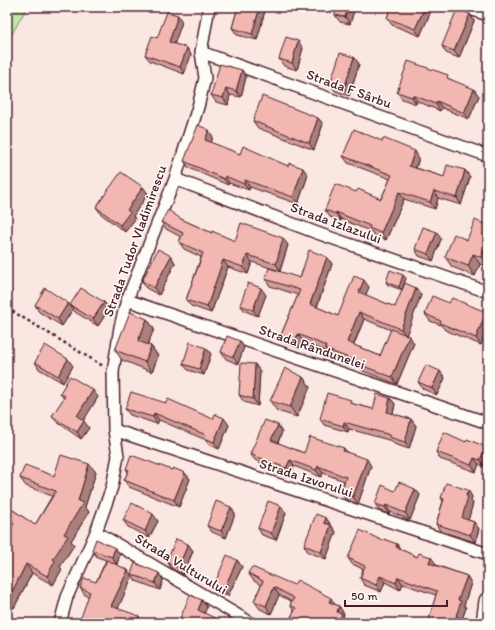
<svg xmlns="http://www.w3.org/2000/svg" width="495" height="630" font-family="Itim,sans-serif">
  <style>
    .green { fill: #bfe9a6; stroke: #848468 }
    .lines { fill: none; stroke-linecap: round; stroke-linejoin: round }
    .street-casing { stroke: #4a1f2b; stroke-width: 14 }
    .primary-casing { stroke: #4a1f2b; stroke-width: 20 }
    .path { stroke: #4a1f2b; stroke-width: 2.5; stroke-dasharray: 3 3; stroke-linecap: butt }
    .street { stroke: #fdfcf7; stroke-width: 11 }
    .primary { stroke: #fdfcf7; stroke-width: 17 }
    .wall { fill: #d09d98; stroke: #4a1f2b; fill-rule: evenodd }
    .shaded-wall { fill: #a9807c; stroke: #4a1f2b }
    .building { fill: #f2b7b1; stroke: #4a1f2b }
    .labels { text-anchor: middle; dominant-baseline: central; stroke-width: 3; stroke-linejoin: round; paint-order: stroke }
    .street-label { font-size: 14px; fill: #4a1f2b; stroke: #fdfcf7 }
  </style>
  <rect width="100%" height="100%" fill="#fae7e2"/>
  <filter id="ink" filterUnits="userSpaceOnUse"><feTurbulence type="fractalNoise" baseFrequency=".025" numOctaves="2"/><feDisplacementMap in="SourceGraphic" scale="8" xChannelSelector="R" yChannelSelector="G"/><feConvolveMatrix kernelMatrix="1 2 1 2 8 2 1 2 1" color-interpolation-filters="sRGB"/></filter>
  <g filter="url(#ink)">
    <path class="green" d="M7 7H27L7 43Z"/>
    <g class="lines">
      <g class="street-casing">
        <path id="street" d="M464 7 488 15
          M201 52 488 156
          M175 179 317 233 488 292
          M127 300 488 423
          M114 430 488 554
          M96 532 251 623
          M60 623 67 597 96 532 112 487 118 456 114 430 113 372 120 327 127 300 175 179 198 107 205 78 201 52 209 7"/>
      </g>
      <g class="primary-casing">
        <path id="primary" d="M485 623 488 601"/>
      </g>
      <path class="path" d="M7 308 103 366"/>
      <use href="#street" class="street"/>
      <use href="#primary" class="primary"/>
    </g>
    <path class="wall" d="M238 7H266L257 40 237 35 232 28Z
      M355 7 350 24 340 22 335 15Z
      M391 7H430L432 9 420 36 392 25 387 18Z
      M470 14 474 21 459 58 446 53 442 46Z
      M182 22 174 44 187 48 191 55 184 74 150 61 145 55 157 38Z
      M303 48 297 70 284 66 279 59Z
      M354 57 359 64 349 96 335 91 330 84Z
      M242 70 246 77 241 97 230 95 228 105 216 102 211 95Z
      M450 79 479 96 469 119 442 108 440 111 417 101 416 104 402 99 397 92Z
      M318 118 323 124 314 150 258 128 253 121Z
      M213 137 211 143 240 154 288 166 308 175 298 204 250 187 249 190 229 183 228 185 189 168 184 161Z
      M343 156 419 158 416 168 444 177 465 170 470 177 461 205 438 198 435 209 404 199 386 240 374 235 372 232 341 219V221L330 217 325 210 356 192 381 199 390 179 348 163Z
      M143 187 148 194 133 216 135 219 125 232 101 214 96 207Z
      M181 219 212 233 235 241 288 245 280 271 252 262 248 274 228 267 211 313 191 306 186 300 201 257 184 249 179 242 181 237 166 229 161 222Z
      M488 226V267L480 264 475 276 452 267 445 257 467 240Z
      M441 239 433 261 419 256 415 249Z
      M171 256 175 263 159 295 146 288 142 281Z
      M327 257 332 264 317 307 338 316 369 287 365 295 395 307 416 288 421 295 406 335 414 343 397 384 363 371 361 368 330 356 327 352 303 342 300 348 286 343 281 335 298 295 270 286 265 279 300 278ZM364 319 391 330 380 356 354 345Z
      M403 275 406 278 402 290 388 285 386 282Z
      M266 295 258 316 245 311 240 305Z
      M104 302 109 309 98 326 75 312 70 305Z
      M68 303 73 309 62 326 39 312 35 305Z
      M449 303 486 312 488 315V326L481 345 445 330 441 325 430 321 425 314Z
      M147 319 154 329 147 345 151 346 158 356 152 372 122 360 115 350Z
      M244 347 238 364 226 359 221 352Z
      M206 348 211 354 204 375 188 370 183 364Z
      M35 362 73 366 63 383 39 369Z
      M260 371 258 406 244 402 239 395Z
      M440 371 445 378 437 395 423 389 418 382Z
      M303 377 310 387 297 417 277 411 270 401Z
      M484 384 488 386V390Z
      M60 393 98 397 83 421 89 428 81 439 57 422 52 416 64 399Z
      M390 398 395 404 393 414 411 419 416 426 409 449 394 444 392 441 349 429 348 432 324 425 320 419 353 404 373 409Z
      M125 409 213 419 229 425 219 449 210 445 206 440 159 420 157 424 130 415Z
      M278 425 282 432 278 443 304 453H348L371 466 358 504 345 499 341 492 344 481 323 473 321 477 294 466 291 475 255 460 250 454Z
      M466 442 486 447 488 450V460L485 467 479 464 476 472 440 459 436 452Z
      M126 469 172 470 185 473 190 479 179 507 129 487 124 480 128 472Z
      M96 472 85 507 89 512 71 541 74 545 60 567 62 569 53 585 32 573 14 608 7 605V536L12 527 7 524V506L35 525 52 496 26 486 20 478 54 476Z
      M415 489 420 495 410 520 390 512 389 514 380 511 375 504 395 491Z
      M468 490 472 497 471 501 473 503 468 520 474 522 479 529 475 542 440 531 436 524 443 501 441 498Z
      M281 506 286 513 276 540 262 535 258 528Z
      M231 507 235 514 226 538 212 532 207 526Z
      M326 518 336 532 326 559 308 552 304 545Z
      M123 520 158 521 149 538 128 527Z
      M383 541 397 544 400 549 417 557 436 564V565L467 576 471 583 464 605 466 608 461 622 462 623H428L436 595 403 584 400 590 385 582 381 592 364 585 360 578 363 569 352 564 348 558Z
      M188 544 193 551 183 575 171 568 167 561Z
      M115 548 120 554 117 564 110 562 132 577 118 608 143 623 85 595 80 588 96 582 106 560 97 557 92 550Z
      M237 560 242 567 228 596 218 591 214 585Z
      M248 573 339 606 344 614 343 616 347 621V623H288L294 611 290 605 292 602 279 595 271 614 260 609 254 601 261 585 254 581Z
      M131 574 163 580 160 590 136 581Z"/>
    <path class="shaded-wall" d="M260 7H266L257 40 252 34Z
      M348 7H355L350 24 345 17Z
      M425 7H430L432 9 420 36 415 29Z
      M470 14 474 21 459 58 454 51Z
      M178 15 182 22 173 48 169 42Z
      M298 41 303 48 297 70 292 63Z
      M187 48 191 55 184 74 180 67Z
      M354 57 359 64 349 96 344 89Z
      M242 70 246 77 241 97 236 91Z
      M226 88 230 95 228 105 223 98Z
      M474 89 479 96 469 119 464 113Z
      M413 95 417 101 416 104 412 97Z
      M437 101 442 108 440 111 436 104Z
      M318 118 323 124 314 150 309 143Z
      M209 130 213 137 209 147 205 140Z
      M415 151 419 158 414 172 409 166Z
      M303 168 308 175 298 204 293 197Z
      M465 170 470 177 461 205 457 198Z
      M225 176 229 183 228 185 224 179Z
      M245 180 250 187 249 190 244 184Z
      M143 187 148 194 133 216 135 219 125 232 120 225 127 210Z
      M434 191 438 198 435 209 430 202Z
      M399 192 404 199 386 240 381 233Z
      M336 212 341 219V221L336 214Z
      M437 232 441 239 433 261 428 254Z
      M283 238 288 245 280 271 276 264Z
      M488 239V267L481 257Z
      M473 254 480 264 475 276 468 266Z
      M247 255 252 262 248 274 243 267Z
      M171 256 175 263 159 295 154 288Z
      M327 257 332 264 315 311 310 304Z
      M223 260 228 267 211 313 207 307Z
      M403 275 406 278 402 290 399 287Z
      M364 280 369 287 364 300 359 292Z
      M261 288 266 295 258 316 253 310Z
      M416 288 421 295 406 336 401 329Z
      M104 302 109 309 98 326 93 319Z
      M68 303 73 309 62 326 58 319Z
      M359 312 364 319 352 349 347 342Z
      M486 312 488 315V326L481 345 476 338Z
      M147 319 154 329 145 351 138 341Z
      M298 334 303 342 300 348 295 341Z
      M409 336 414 343 397 384 392 377Z
      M240 341 244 347 238 364 233 357Z
      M151 346 158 356 152 372 145 362Z
      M206 348 211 354 204 375 199 369Z
      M68 359 73 366 63 383 58 376Z
      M255 364 260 371 258 406 253 399Z
      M440 371 445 378 437 395 432 388Z
      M303 377 310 387 297 417 290 407Z
      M93 390 98 397 82 423 77 416Z
      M390 398 395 404 392 419 387 412Z
      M154 413 159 420 157 424 153 417Z
      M224 418 229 425 219 449 214 442Z
      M411 419 416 426 409 449 405 442Z
      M84 421 89 428 81 439 77 432Z
      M344 422 349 429 348 432 343 426Z
      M278 425 282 432 276 447 271 440Z
      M486 447 488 450V460L485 467 480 460Z
      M344 448 349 455 343 451Z
      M474 458 479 464 476 472 471 465Z
      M367 459 371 466 358 504 353 497Z
      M290 460 294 466 291 475 286 468Z
      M89 464 96 472 85 507 89 512 71 541 74 545 60 567 62 569 53 585 47 576 53 559 64 534 78 501Z
      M318 466 323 473 321 477 316 470Z
      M185 473 190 479 179 507 174 500Z
      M415 489 420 495 410 520 405 513Z
      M468 490 472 497 471 501 473 503 467 525 462 518Z
      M386 505 390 512 389 514 385 507Z
      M281 506 286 513 276 540 271 533Z
      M231 507 235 514 226 538 221 531Z
      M153 514 158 521 149 538 145 531Z
      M326 518 331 525 329 529 324 523Z
      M474 522 479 529 475 542 470 535Z
      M331 525 336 532 326 559 321 552Z
      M188 544 193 551 183 575 178 568Z
      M397 544 401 551 396 547Z
      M115 548 120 554 117 564 112 557Z
      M431 557 436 564 434 570 429 563Z
      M237 560 242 567 228 596 224 589Z
      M26 564 32 573 14 608 8 600Z
      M128 570 132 577 116 613 111 606Z
      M159 573 163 580 160 590 155 583Z
      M380 576 385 582 381 592 376 585Z
      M467 576 471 583 464 605 466 608 461 622 462 623H456L458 600Z
      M398 577 403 584 400 590 396 583Z
      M274 587 279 595 271 614 266 606Z
      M331 598 336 606 329 602Z
      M202 600 207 607 203 617 198 610Z
      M339 606 344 614 343 616 347 621V623H338L337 612Z
      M139 616 143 623H136Z"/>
    <path class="building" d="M238 7H260L252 34 232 28Z
      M336 7H348L345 17 335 15Z
      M391 7H425L415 29 387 18Z
      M457 9 470 14 454 51 442 46Z
      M167 12 178 15 169 42 187 48 180 67 145 55 152 36 157 38Z
      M286 37 298 41 292 63 279 59Z
      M340 53 354 57 344 89 330 84Z
      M408 61 448 75 447 78 474 89 464 113 437 101 436 104 413 95 412 97 397 92Z
      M220 64 242 70 236 91 226 88 223 98 211 95Z
      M262 96 318 118 309 143 253 121Z
      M198 125 209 130 205 140 240 154 243 146 288 166 289 163 303 168 293 197 245 180 244 184 225 176 224 179 184 161Z
      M354 129 382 141 383 138 415 151 409 166 444 177 447 165 465 170 457 198 434 191 430 202 399 192 381 233 369 228 370 226 336 212V214L325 210 335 184 356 192 358 189 381 199 392 175 343 156Z
      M121 172 143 187 127 210 130 212 120 225 96 207Z
      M168 210 181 219 212 233V231L235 241 241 223 283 238 276 264 247 255 243 267 223 260 207 307 186 300 203 253 179 242 183 233 161 222Z
      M475 220 488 226V239L481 257 473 254 468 266 445 257 454 234 467 240Z
      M423 227 437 232 428 254 415 249Z
      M158 249 171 256 154 288 142 281Z
      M309 250 327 257 310 304 338 316 354 276 364 280 359 292 395 307 405 283 416 288 401 329 359 312 347 342 380 356 391 329 409 336 392 377 358 364 359 362 325 349 326 346 298 334 295 341 281 335 300 290 265 279 269 268 300 278Z
      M390 270 403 275 399 287 386 282Z
      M248 283 261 288 253 310 240 305Z
      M45 288 68 303 58 319 35 305Z
      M81 288 104 302 93 319 70 305Z
      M432 296 449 303 452 298 486 312 476 338 440 323 441 321 425 314Z
      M130 312 147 319 138 341 151 346 145 362 115 350Z
      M227 336 240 341 233 357 221 352Z
      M190 342 206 348 199 369 183 364Z
      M45 345 68 359 58 376 35 362Z
      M241 363 255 364 253 399 239 395Z
      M426 365 440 371 432 388 418 382Z
      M285 368 303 377 290 407 270 401Z
      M488 371V386L484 384Z
      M70 376 93 390 77 416 84 421 77 432 52 416 65 396 60 393Z
      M131 392 166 403 168 399 213 419 215 414 224 418 214 442 205 438 206 435 154 413 153 417 125 409Z
      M327 393 351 400 350 403 373 409 377 394 390 398 387 412 411 419 405 442 389 437 390 435 344 422 343 426 320 419Z
      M265 420 278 425 271 440 304 453 310 437 344 448 343 451 367 459 353 497 341 492 346 477 318 466 316 470 290 460 286 468 250 454Z
      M444 432 466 442 467 439 486 447 480 460 474 458 471 465 436 452Z
      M61 455 89 464 78 501 83 503 64 534 68 536 53 559 55 561 47 576 26 564 8 600 7 599V536L14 523 7 519V506L35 525 56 491 20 478 25 465 54 476Z
      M131 455 172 470 173 468 185 473 174 500 124 480 129 470 126 469Z
      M399 482 415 489 405 513 386 505 385 507 375 504 382 485 395 491Z
      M446 483 468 490 466 496H468L462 518 474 522 470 535 436 524 444 499 441 498Z
      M216 501 231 507 221 531 207 526Z
      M268 501 281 506 271 533 258 528Z
      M132 503 153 514 145 531 123 520Z
      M316 514 326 518 324 523 331 525 321 552 304 545Z
      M360 530 383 541 384 539 397 544 396 547 417 557 419 553 431 557 429 563 467 576 458 600 461 601 456 616 458 617 456 623H428L437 591 398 577 396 583 380 576 376 585 360 578 365 566 348 558Z
      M96 539 115 548 112 557 92 550Z
      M176 539 188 544 178 568 167 561Z
      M227 555 237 560 224 589 214 585Z
      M107 560 128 570 111 606 139 616 136 623H79L90 592 80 588 84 578 96 582Z
      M135 563 159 573 155 583 131 574Z
      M252 567 294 585 297 580 331 598 329 602 339 606 337 612 342 614 338 623H288L296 608 290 605 294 598 274 587 266 606 254 601 263 581 248 573Z
      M190 595 202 600 198 610 223 622V623H178Z
      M7 617 25 623H7Z
      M67 619 78 623H66Z"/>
  </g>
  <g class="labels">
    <g class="street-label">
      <text transform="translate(349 89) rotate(20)">Strada F Sârbu</text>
      <text transform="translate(336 223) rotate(20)">Strada Izlazului</text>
      <text transform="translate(135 241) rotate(-70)">Strada Tudor Vladimirescu</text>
      <text transform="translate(312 347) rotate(19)">Strada Rândunelei</text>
      <text transform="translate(306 478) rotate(18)">Strada Izvorului</text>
      <text transform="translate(181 564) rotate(31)">Strada Vulturului</text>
    </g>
  </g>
  <rect width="495" height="630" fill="none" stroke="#fdfcf7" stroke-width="24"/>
  <rect x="12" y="12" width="471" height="606" fill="none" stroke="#4a1f2b" stroke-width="1.5" filter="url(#ink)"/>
  <path d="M345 600v6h102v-6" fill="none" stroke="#4a1f2b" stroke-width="2"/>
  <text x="351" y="600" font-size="12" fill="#4a1f2b" stroke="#fdfcf7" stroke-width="3" paint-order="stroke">50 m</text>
</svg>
